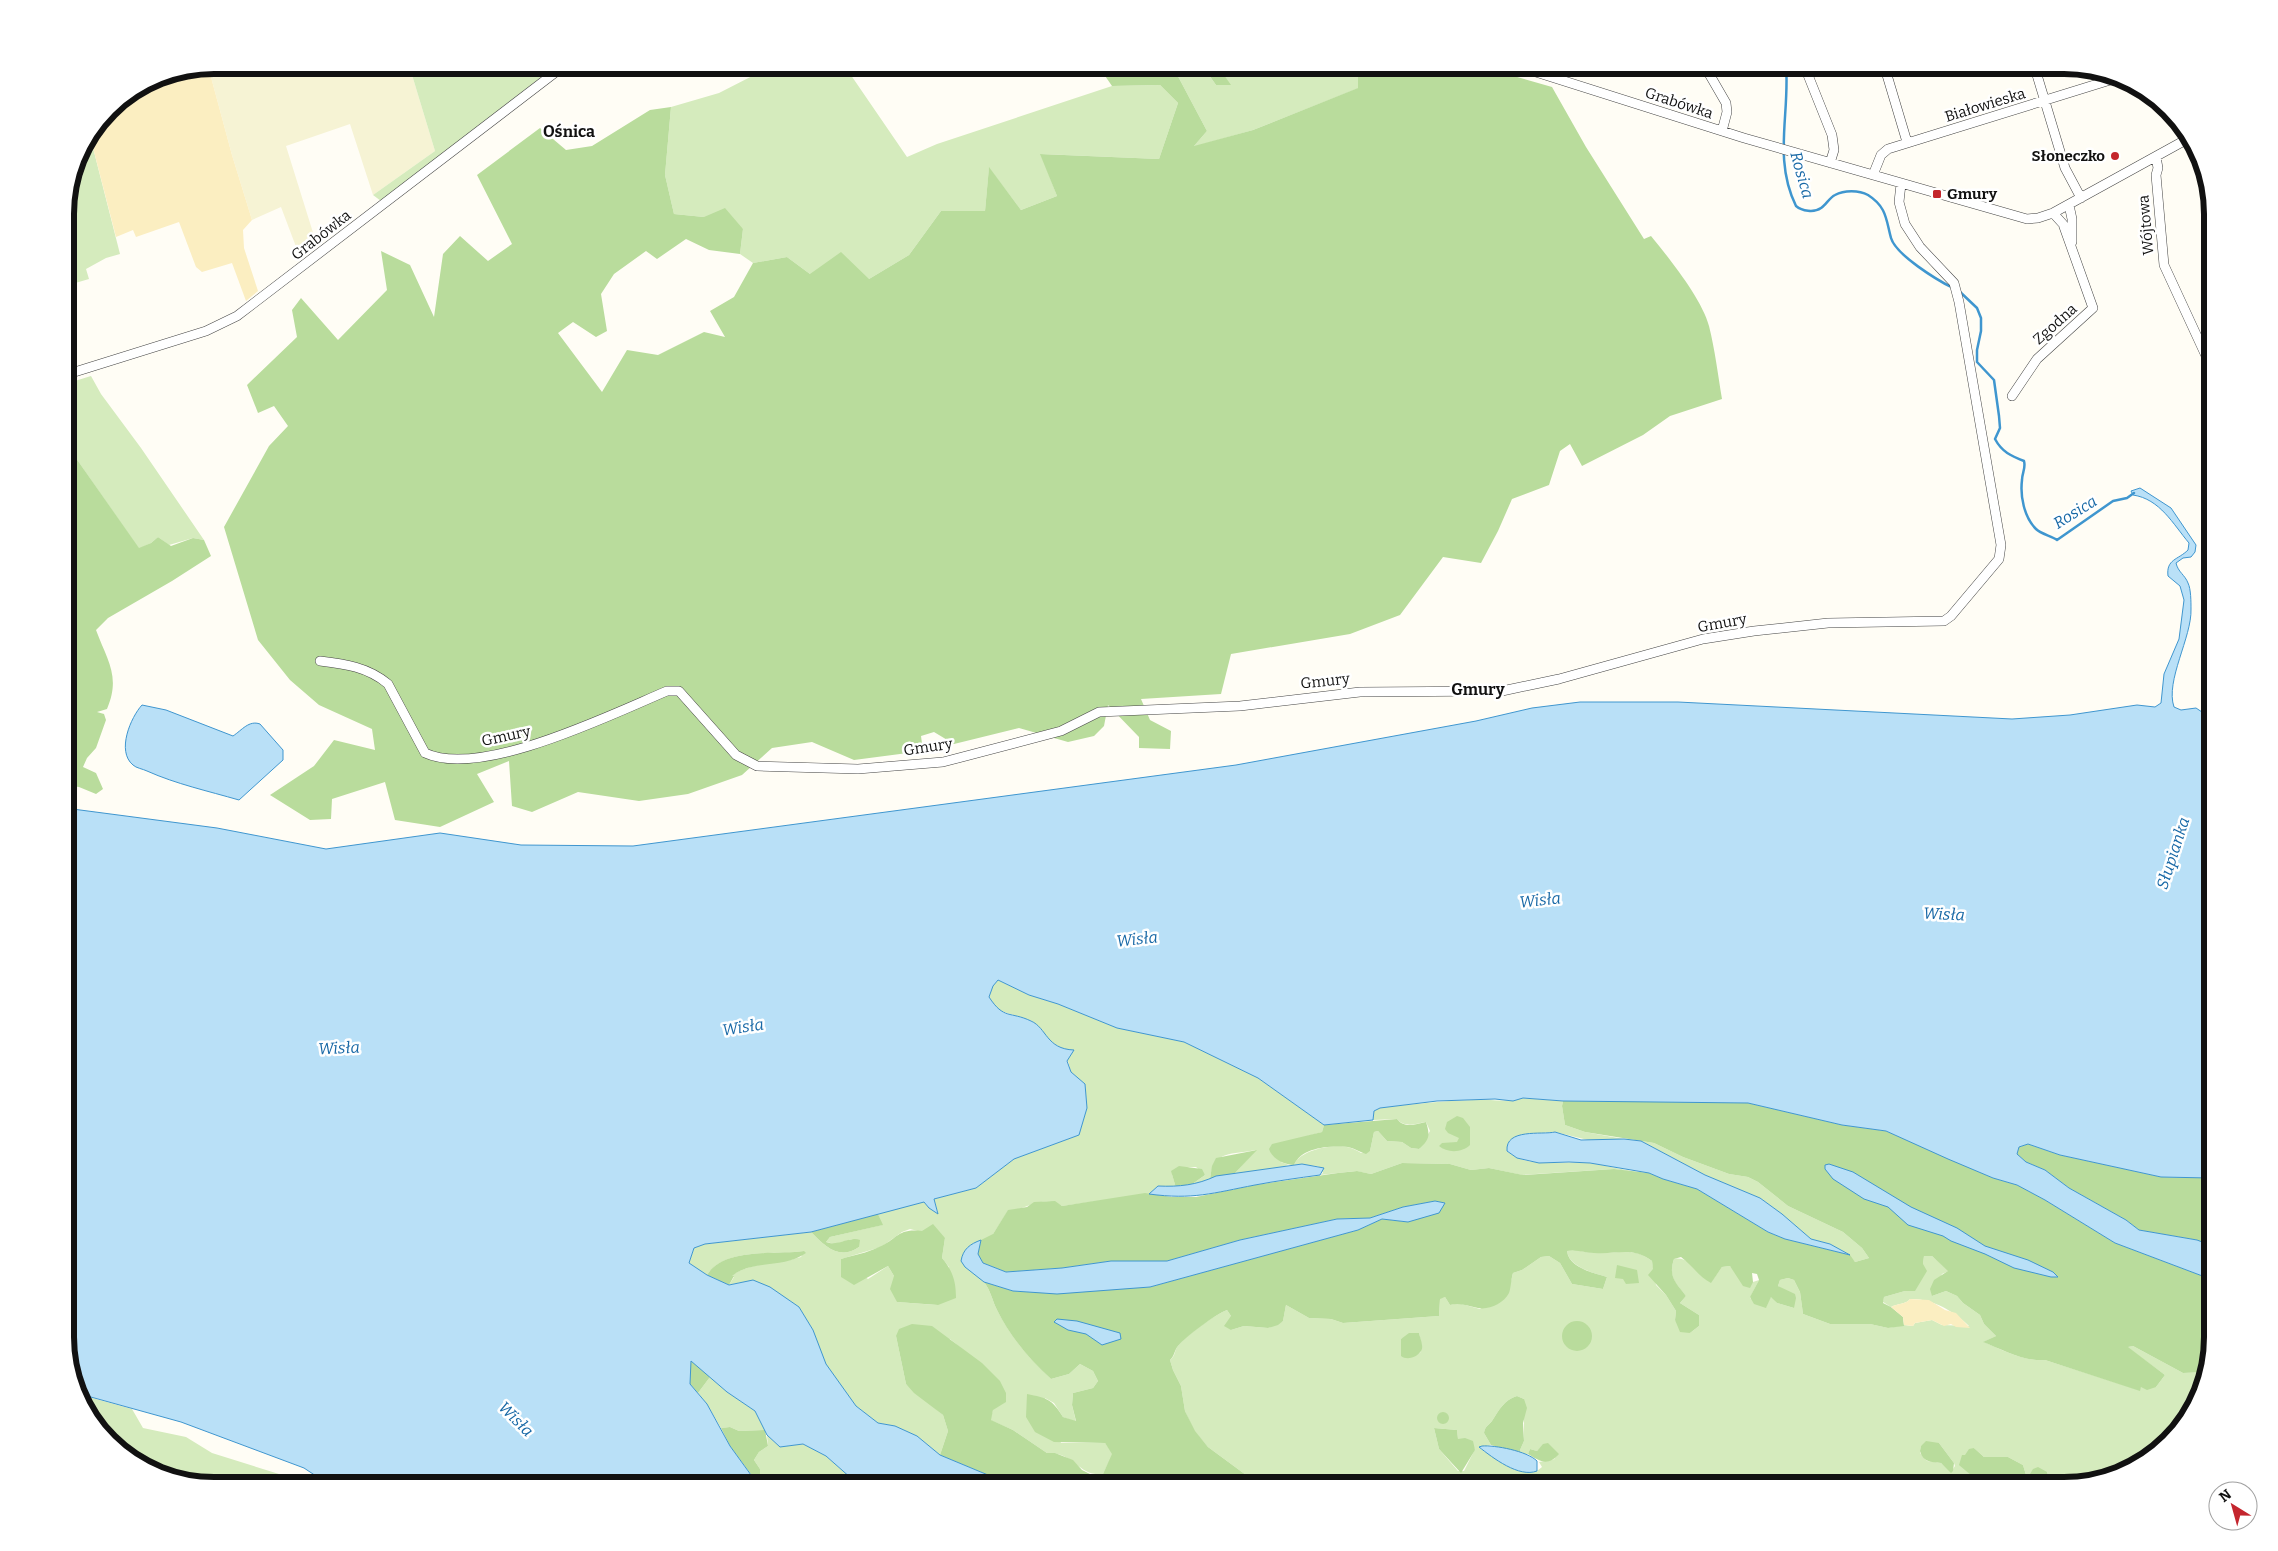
<svg xmlns="http://www.w3.org/2000/svg" width="2278" height="1551" font-family="Bitter,serif">
  <style>
    .farmland { fill: #f6f3d4 }
    .green { fill: #d5ebbd; fill-rule: evenodd }
    .forest { fill: #b9dc9c }
    .sand { fill: #fbeec1 }
    .water { fill: #b9e0f7; stroke: #3f96cf }
    .lines { fill: none; stroke-linecap: round; stroke-linejoin: round }
    .stream { stroke: #3f96cf; stroke-width: 2.5 }
    .minor-casing { stroke: #444; stroke-width: 10 }
    .minor { stroke: #fff; stroke-width: 9 }
    .poi-dot { fill: #c4262e; stroke: #fff; stroke-width: 2 }
    .labels { text-anchor: middle; dominant-baseline: central; stroke-width: 5; stroke-linejoin: round; paint-order: stroke }
    .street-label { font-size: 15px; fill: #111; stroke: #fff }
    .poi-label { font-size: 15px; font-weight: bold; fill: #111; stroke: #fff; text-anchor: end }
    .neighbourhood-label { font-size: 16px; font-weight: bold; fill: #111; stroke: #fff }
    .water-label { font-size: 16px; font-style: italic; fill: #1768a6; stroke: #fff }
    .rim { fill: none; stroke: #111; stroke-width: 6 }
  </style>
  <rect width="100%" height="100%" fill="#fffdf5"/>
  <path class="farmland" d="M214 65H409L435 151 373 195 350 124 286 146 315 239 298 252 281 207 252 220 232 155 208 66Z"/>
  <path class="green" d="M409 65H557L381 201 373 195 435 151Z
    M774 65H844L907 157 937 144 1112 86 1160 85 1178 103 1159 159 1041 154 1057 196 1021 210 989 168 985 211H941L909 255 869 279 810 274 787 257 753 263 740 254 743 229 704 217 674 214 665 175 671 107 719 93Z
    M1172 65H1202L1216 85H1230L1217 65H1334L1335 71 1359 75V88L1253 130 1193 147 1207 131Z
    M90 136 120 254 106 258 86 269 89 279 65 286V205L76 157Z
    M91 376 101 394 141 448 204 540 193 538 169 545 158 537 151 543 139 549 71 451 65 455V384Z
    M998 980 1029 995 1058 1004 1117 1028 1184 1042 1258 1078 1324 1125 1322 1132 1290 1141 1281 1162 1289 1165 1282 1167 1234 1174 1256 1150C1232 1155 1214 1149 1210 1179L1191 1185 1205 1175 1196 1167H1189L1172 1174 1176 1188 1158 1186 1149 1194 1062 1206C1043 1194 1028 1209 1008 1211L993 1234 984 1282C991 1291 992 1300 997 1310 1011 1337 1029 1359 1051 1379L1069 1374 1080 1364 1093 1371 1098 1381 1093 1388 1073 1393 1072 1405 1076 1422 1063 1417 1054 1403 1045 1398 1061 1443H1105L1113 1454 1103 1474C1079 1477 1073 1451 1047 1453L1013 1430 990 1420 993 1410 967 1353 950 1339 896 1336 906 1384 943 1415 948 1431 940 1455 917 1436 895 1426 878 1423 856 1406 825 1364 813 1330 799 1307 787 1299 742 1282 729 1285 734 1277 731 1276C750 1262 778 1264 801 1257L804 1251C776 1255 725 1247 707 1275L689 1263 694 1248 705 1244 811 1232C825 1246 839 1261 859 1247L852 1239 835 1244 826 1242 830 1237 882 1225 878 1214 924 1202 929 1208 938 1213 934 1199 976 1188 1014 1159 1079 1135 1087 1108 1085 1084 1071 1072 1065 1050 1049 1041 1032 1021 998 1010 989 997 993 986ZM910 1229 945 1238 942 1258 949 1267 937 1305 897 1302 894 1276 888 1266 868 1279 841 1259 881 1247 902 1232Z
    M1522 1098 1563 1101 1562 1106 1565 1125 1585 1132 1624 1139 1588 1140 1555 1132 1525 1134 1507 1151C1529 1170 1562 1160 1589 1163 1604 1165 1620 1169 1635 1172L1614 1169 1522 1175 1489 1168 1471 1170 1450 1164 1402 1163 1371 1174 1356 1171 1320 1175 1323 1173 1318 1166 1294 1165C1300 1149 1336 1143 1351 1148 1354 1149 1358 1151 1361 1153L1370 1151 1374 1132 1378 1131 1387 1141 1402 1142 1411 1148 1419 1149 1430 1131 1426 1122C1415 1124 1405 1128 1397 1119L1373 1120 1374 1111 1380 1108C1411 1104 1441 1101 1473 1100 1489 1099 1507 1103 1522 1098Z
    M1641 1141 1654 1143 1683 1157 1729 1174 1748 1177 1758 1182 1788 1206 1843 1232 1862 1248 1869 1258 1855 1262 1846 1253 1830 1244 1811 1239 1782 1214 1760 1198 1705 1175Z
    M1576 1250C1582 1251 1589 1253 1595 1253 1618 1254 1633 1246 1652 1261L1656 1285 1666 1295 1676 1311 1675 1320 1690 1333 1699 1326V1315L1680 1303 1686 1296C1675 1282 1668 1277 1674 1259 1690 1255 1699 1276 1711 1282L1722 1267 1730 1266 1753 1282 1759 1280 1750 1298 1766 1307 1771 1296 1777 1303 1794 1308 1785 1291 1778 1286 1780 1280 1788 1278 1794 1280 1800 1292 1803 1314 1830 1324H1870L1888 1328 1904 1325 1913 1326 1915 1323 1932 1320 1942 1325 1969 1326C1954 1311 1931 1298 1910 1299 1905 1305 1898 1303 1891 1307L1883 1302 1884 1297 1905 1291 1923 1264 1924 1256H1932L1949 1271 1942 1274 1932 1296 1946 1291 1957 1296 1963 1303 1980 1315 1984 1324 1996 1336 1984 1342C2002 1350 2025 1362 2045 1360L2139 1390 2141 1387H2156L2165 1375 2127 1347 2133 1346 2183 1373 2207 1372 2205 1385 2188 1420 2138 1466 2064 1486H2052L2047 1472 2026 1475 2023 1465 2008 1457H1984L1974 1448 1965 1469 1972 1476 1973 1485 1970 1486H1464L1465 1483 1459 1478 1450 1486H1253L1246 1475 1208 1447 1194 1431 1185 1411 1181 1386 1173 1370 1170 1360C1176 1355 1174 1351 1178 1346 1185 1336 1216 1314 1227 1310L1231 1316V1330L1244 1326 1268 1328 1283 1321 1286 1305 1309 1318 1331 1319 1343 1323 1439 1316 1440 1298 1445 1297 1450 1305 1458 1303 1480 1309 1511 1281 1513 1273 1522 1270 1541 1257 1549 1256 1560 1263 1572 1284 1603 1289 1607 1277C1593 1273 1569 1267 1567 1251ZM1419 1333 1422 1347 1420 1353 1401 1356V1339ZM1517 1396 1524 1399V1441L1520 1450 1521 1454H1528L1530 1449 1537 1451 1542 1446 1555 1459 1539 1462 1542 1467 1537 1471 1485 1452 1480 1448 1491 1445 1484 1433C1485 1426 1488 1426 1492 1421 1499 1410 1504 1400 1517 1396ZM1434 1428 1457 1430 1458 1440 1475 1449 1464 1471H1458L1439 1449ZM1939 1443 1954 1463 1955 1466 1951 1472 1941 1463 1927 1461 1920 1453 1921 1446Z
    M710 1377 727 1392 755 1411 765 1430 739 1431 730 1427 721 1428 707 1404 698 1393Z
    M85 1396 132 1409 143 1428 186 1437 212 1453 279 1474 301 1486H214L166 1478 131 1461 85 1411 81 1397Z
    M767 1435 780 1447 803 1444 826 1456 860 1486H759L753 1477 760 1474V1469L754 1460 759 1452 768 1446Z"/>
  <path class="forest" d="M1101 65H1172L1207 131 1194 146 1253 130 1358 88V75L1335 71 1334 65H1475L1552 87 1586 147 1644 239 1651 236C1669 258 1702 299 1709 326 1715 350 1718 375 1722 399L1670 416 1643 435 1582 466 1570 444 1560 451 1549 485 1512 499 1498 531 1481 563 1443 557 1400 615 1350 634 1231 654 1221 694 1141 699 1150 720 1171 731 1170 749 1139 748V737L1108 705 1104 726 1094 736 1068 742 1019 728 954 744 934 732 921 736 923 751 854 760 812 742 772 748 742 775 688 794 639 801 578 792 532 812 512 806 509 761 477 774 494 802 440 827 395 820 385 782 332 799 331 819 310 820 270 795 314 766 334 740 375 750 372 729 319 705 290 680 258 640 224 527 269 446 288 426 274 406 258 413 247 385 297 337 292 310 301 298 338 340 387 290 381 251 410 265 434 317 443 254 460 236 488 261 512 244 477 175 540 128 566 150 592 146 650 110 671 107 665 175 674 214 704 217 725 208 743 229 740 254 709 250 686 239 657 259 646 251 614 274 601 294 607 331 596 337 573 322 558 333 602 392 627 350 658 355 704 332 725 337 710 311 734 297 753 263 787 257 810 274 841 252 869 279 909 255 941 211H985L989 167 1021 210 1057 196 1040 154 1159 159 1178 103 1160 85 1112 86 1101 70Z
    M1202 65H1217L1231 85H1216Z
    M71 451 139 548 151 543 158 537 171 546 193 538 204 540 211 556 172 581 108 618 96 630C107 660 121 676 107 709L97 712 104 714 106 720 96 748 87 758 83 767 96 773 103 789 96 794 79 787 65 785V455Z
    M1577 1100 1748 1103 1842 1125 1886 1131 1993 1178 2017 1185 2045 1200 2115 1243 2213 1280V1337L2207 1372 2183 1373 2133 1346 2128 1347 2165 1375 2156 1387 2147 1390 2141 1387 2140 1391 2045 1360C2024 1362 2001 1349 1983 1342L1996 1336 1984 1324 1980 1315 1963 1303 1957 1296 1946 1291 1932 1296 1930 1289 1934 1280 1948 1271 1932 1256H1924L1923 1264 1927 1271 1915 1291H1905L1884 1297 1883 1303 1891 1307 1903 1317 1904 1326 1888 1328 1870 1324H1830L1803 1314 1800 1292 1794 1280 1788 1278 1780 1280 1778 1286 1795 1294 1796 1298 1794 1308 1777 1303 1771 1297 1766 1308 1754 1304 1750 1297 1759 1280 1757 1274 1752 1273 1753 1282 1750 1288 1743 1286 1730 1266 1722 1267 1711 1283C1699 1277 1692 1265 1681 1257L1674 1259C1668 1277 1676 1283 1686 1296L1680 1303 1699 1315V1326L1690 1333 1680 1332 1675 1320 1676 1311 1666 1295 1648 1275 1653 1269 1652 1261C1632 1246 1617 1255 1594 1253 1585 1253 1577 1249 1567 1251 1569 1268 1594 1273 1607 1277L1603 1289 1572 1284 1560 1263 1549 1256 1541 1257 1522 1270 1513 1273C1511 1279 1511 1288 1509 1293 1503 1304 1489 1310 1478 1308 1468 1306 1460 1302 1450 1305L1445 1297 1440 1299 1439 1316 1343 1323 1331 1319 1309 1318 1286 1305 1283 1321 1278 1325 1268 1328 1244 1326 1231 1330 1224 1326 1231 1316 1227 1310C1216 1314 1185 1337 1178 1346 1174 1351 1175 1355 1170 1360L1173 1370 1181 1386 1185 1411 1195 1431 1208 1447 1246 1475 1253 1486H1009L1000 1480 940 1455 948 1431 943 1415 914 1393 906 1384 896 1336 899 1329 912 1324 932 1326 982 1363 1000 1381 1006 1393V1402L993 1410 991 1420 1013 1430 1047 1453H1055L1073 1460 1082 1470 1092 1475 1103 1474 1112 1454 1105 1443 1054 1442 1035 1432 1026 1417 1027 1394C1047 1398 1052 1399 1063 1417L1076 1421 1072 1405 1073 1393 1093 1388 1098 1381 1093 1371 1080 1364 1069 1374 1051 1379C1029 1359 1010 1336 997 1310 992 1300 991 1291 984 1282L1013 1291 1032 1292 1150 1287 1358 1230 1382 1219 1408 1222 1445 1203 1435 1201 1403 1207 1370 1218 1337 1219 1240 1240 1167 1261H1111L1062 1268 1006 1272 983 1263 978 1254 981 1240 993 1234 1008 1210 1027 1207 1034 1202 1055 1201 1062 1206 1145 1193 1172 1197H1196L1255 1185 1338 1173 1357 1171 1371 1174 1402 1163 1450 1164 1471 1170 1489 1168 1523 1175 1614 1169 1649 1173 1663 1179 1697 1189 1768 1232 1785 1239 1850 1255 1855 1262 1869 1258 1862 1248 1843 1232 1788 1206 1758 1182 1748 1177 1729 1174 1683 1157 1654 1143 1585 1132 1565 1125 1562 1106 1563 1101Z
    M1457 1116 1463 1118 1470 1127V1145C1462 1153 1447 1153 1439 1146L1442 1143 1457 1142 1459 1138 1448 1133 1445 1129 1447 1122Z
    M1397 1119C1405 1129 1415 1124 1426 1122 1430 1135 1430 1139 1419 1149L1411 1148 1402 1142 1387 1141 1378 1131 1374 1132 1370 1151 1366 1154C1360 1152 1354 1148 1348 1147 1331 1145 1301 1147 1294 1165 1285 1165 1272 1159 1269 1149L1272 1144 1322 1132 1324 1125Z
    M2028 1144 2060 1155 2161 1177 2210 1178 2213 1181V1246L2197 1240 2139 1230 2126 1220 2069 1188 2045 1170 2026 1162 2017 1154 2019 1147Z
    M1257 1150 1234 1174 1210 1179 1212 1166 1216 1158Z
    M1179 1166 1202 1169 1205 1175 1191 1185 1176 1188 1171 1171Z
    M878 1214 883 1225 830 1237 826 1242C838 1247 849 1236 860 1240L859 1247C839 1261 825 1246 811 1232Z
    M933 1224 945 1238 942 1258C953 1271 956 1282 956 1298L938 1305 897 1302 890 1289 894 1276 888 1266 854 1285 841 1277V1259C854 1255 867 1253 879 1247 898 1239 897 1228 922 1231Z
    M804 1251 806 1253C784 1269 753 1259 732 1276H734L729 1285 707 1275C724 1247 776 1255 804 1251Z
    M1617 1265 1637 1270 1639 1283 1626 1284 1623 1279 1615 1278Z
    M1562 1336a15 15 0 1 1 30 0a15 15 0 1 1-30 0Z
    M1409 1333H1419C1420 1338 1423 1344 1422 1349 1419 1357 1407 1361 1401 1356V1339Z
    M690 1360 710 1377 698 1393 690 1384Z
    M1517 1396 1524 1399 1527 1408 1523 1423 1524 1441 1520 1450 1521 1454 1491 1445 1484 1433C1485 1426 1488 1426 1492 1421 1499 1410 1504 1400 1517 1396Z
    M1437 1418a6 6 0 1 1 12 0a6 6 0 1 1-12 0Z
    M730 1427 739 1431 765 1430 768 1446 759 1452 754 1460 760 1469V1475L753 1477 730 1446 721 1428Z
    M1434 1428 1457 1430 1458 1439 1465 1438 1473 1441 1475 1450 1461 1473 1439 1449Z
    M1926 1441 1939 1443 1954 1463 1953 1471 1951 1473 1941 1463C1931 1462 1923 1462 1920 1451L1921 1446Z
    M1548 1443 1559 1454C1547 1467 1540 1461 1528 1454L1530 1449 1537 1451 1543 1444Z
    M1974 1448 1984 1457H2008L2023 1465 2026 1475 2030 1474 2033 1469 2038 1467 2047 1472 2052 1486H1970L1973 1485 1972 1476 1959 1465 1962 1455H1965L1969 1449Z
    M1382 1474 1385 1483 1397 1482 1402 1486H1369L1375 1476Z"/>
  <path class="sand" d="M208 66 232 155 252 220 243 230 244 248 258 291 246 301 232 263 202 272 196 267 179 222 136 237 133 230 116 237 90 136 109 108 157 76Z
    M1910 1299 1929 1300 1945 1310 1956 1313 1970 1328 1956 1327 1951 1324 1944 1326 1932 1320 1915 1323 1913 1326 1904 1325 1903 1317 1891 1307C1898 1303 1905 1305 1910 1299Z"/>
  <path class="water" d="M2140 488 2171 508 2196 545 2195 552 2191 557 2183 558 2176 563C2178 572 2185 575 2188 583 2191 589 2191 602 2191 609 2192 637 2165 681 2174 707L2181 710 2196 708 2202 712 2213 707V1181L2210 1178 2161 1177 2060 1155 2028 1144 2019 1147 2017 1154 2026 1162 2045 1170 2069 1188 2126 1220 2139 1230 2197 1240 2213 1246V1280L2115 1243 2045 1200 2017 1185 1993 1178 1948 1159 1886 1131 1842 1125 1748 1103 1563 1101 1523 1098 1513 1101 1495 1099 1437 1101 1380 1108 1374 1111 1373 1120 1324 1125 1258 1078 1184 1042 1117 1028 1058 1004 1029 995 998 980 993 986 989 997C1004 1020 1010 1011 1031 1021 1047 1028 1046 1049 1074 1050L1067 1061 1071 1072 1085 1084 1087 1108 1079 1135 1014 1159 976 1188 934 1199 938 1214 929 1208 924 1202 811 1232 705 1244 694 1248 689 1263 707 1275 729 1285 753 1280 770 1287 799 1307 813 1330 826 1364 856 1406 878 1423 895 1426 917 1436 940 1455 1000 1480 1009 1486H860L826 1456 803 1444 780 1447 767 1435 755 1411 727 1392 691 1361 690 1384 707 1404 730 1446 759 1486H331L304 1468 181 1422 80 1394 65 1346V808L217 828 326 849 440 833 521 845 633 846 1236 765 1476 721 1532 708 1580 702H1678L2012 719 2070 715 2137 705 2155 707 2161 703 2164 674 2179 639 2184 600 2180 586 2168 576C2166 559 2178 560 2188 550L2189 543C2173 524 2160 499 2133 495L2131 491Z
    M142 705 166 710 233 736C242 730 249 720 260 724L283 750V760L239 800C208 791 176 784 147 771 143 769 136 768 133 765 116 751 131 717 142 705Z
    M1555 1132 1581 1140 1624 1139 1641 1141 1705 1175 1760 1198 1782 1214 1811 1239 1830 1244 1850 1255 1785 1239 1768 1232 1697 1189 1663 1179 1649 1173 1590 1163 1569 1162 1539 1163 1517 1158 1507 1151C1505 1128 1542 1135 1555 1132Z
    M1302 1164 1324 1168 1320 1175C1298 1178 1276 1181 1255 1185 1213 1193 1193 1200 1149 1194L1158 1186C1179 1187 1197 1185 1216 1176Z
    M1829 1164 1853 1172 1911 1207 1957 1228 1985 1246 2028 1260 2053 1272 2058 1277H2051L2014 1268 1985 1254 1951 1241 1943 1236 1908 1225 1888 1207 1864 1199 1833 1179 1825 1169V1165Z
    M1435 1201 1445 1203 1439 1213 1408 1222 1382 1219 1358 1230 1150 1287 1057 1294 1013 1291 984 1282 965 1267 961 1261C963 1249 970 1244 981 1240L978 1254 983 1263 1006 1272 1062 1268 1111 1261H1167L1240 1240 1337 1219 1370 1218 1403 1207Z
    M1057 1319 1077 1321 1120 1333 1121 1339 1102 1345 1086 1334 1068 1330 1054 1322Z
    M1482 1446C1495 1445 1527 1451 1537 1461V1471C1519 1478 1493 1458 1479 1447Z"/>
  <g class="lines">
    <path class="stream" d="M1786 65C1790 114 1773 159 1796 206 1802 211 1814 213 1821 208 1826 205 1829 198 1835 195 1844 190 1859 190 1868 195 1887 207 1886 220 1891 238 1896 255 1937 280 1953 288
      M1958 290 1977 308 1981 318V331L1977 350V362L1994 380 1999 416 2000 428 1995 439C2002 452 2011 456 2024 461 2026 468 2022 473 2022 480 2020 496 2024 517 2036 529 2041 534 2051 536 2057 540L2113 501 2127 498 2134 493"/>
    <g class="minor-casing">
      <path id="minor" d="M1514 65 1744 138 2027 219 2038 218 2053 213 2191 137
        M1704 65 1726 103 1727 112 1722 131
        M1804 65 1832 135 1834 150 1830 163
        M1884 65 1907 142
        M2034 65 2065 168 2081 198
        M2156 157 2158 168 2156 175 2164 265 2213 371
        M1873 175 1881 155 1888 149 2120 77
        M2069 205 2072 219V242
        M65 375 206 331 237 316 565 65
        M2012 396 2037 359 2093 308 2063 224 2053 213
        M320 661C345 664 368 667 388 684L425 753C481 779 612 714 667 691H679L736 755 757 766 858 769 943 762 1061 731 1099 712 1240 706 1360 692 1502 691 1559 679 1703 639 1754 631 1828 623 1944 621 1951 616 1999 559 2001 545 1959 302 1954 283 1920 247 1905 224 1899 202 1901 184"/>
    </g>
    <use href="#minor" class="minor"/>
  </g>
  <g class="poi-dot">
    <circle cx="2115" cy="156" r="5"/>
    <rect x="1932" y="189" width="10" height="10" rx="2.5"/>
  </g>
  <g class="labels">
    <g class="street-label">
      <text transform="translate(1679 103) rotate(18)">Grabówka</text>
      <text transform="translate(1985 105) rotate(-17)">Białowieska</text>
      <text transform="translate(2146 225) rotate(-95)">Wójtowa</text>
      <text transform="translate(321 235) rotate(-38)">Grabówka</text>
      <text transform="translate(2055 324) rotate(-42)">Zgodna</text>
      <text transform="translate(1722 623) rotate(-10)">Gmury</text>
      <text transform="translate(1325 681) rotate(-6)">Gmury</text>
      <text transform="translate(506 736) rotate(-12)">Gmury</text>
      <text transform="translate(928 747) rotate(-8)">Gmury</text>
    </g>
    <g class="poi-label">
      <text x="2105" y="156">Słoneczko</text>
      <text x="1947" y="194" text-anchor="start">Gmury</text>
    </g>
    <g class="neighbourhood-label">
      <text x="569" y="131">Ośnica</text>
      <text x="1478" y="689">Gmury</text>
    </g>
    <g class="water-label">
      <text transform="translate(1802 175) rotate(74)">Rosica</text>
      <text transform="translate(2075 512) rotate(-32)">Rosica</text>
      <text transform="translate(2173 853) rotate(-72)">Słupianka</text>
      <text transform="translate(1540 900) rotate(-6)">Wisła</text>
      <text transform="translate(1944 914) rotate(3)">Wisła</text>
      <text transform="translate(1137 939) rotate(-6)">Wisła</text>
      <text transform="translate(743 1027) rotate(-9)">Wisła</text>
      <text transform="translate(339 1048) rotate(-3)">Wisła</text>
      <text transform="translate(516 1419) rotate(45)">Wisła</text>
    </g>
  </g>
  <path d="M0 0H2278V1551H0ZM214 74H2064A140 140 0 0 1 2204 214V1337A140 140 0 0 1 2064 1477H214A140 140 0 0 1 74 1337V214A140 140 0 0 1 214 74Z" fill="#fff" fill-rule="evenodd"/>
  <path class="rim" d="M214 74H2064A140 140 0 0 1 2204 214V1337A140 140 0 0 1 2064 1477H214A140 140 0 0 1 74 1337V214A140 140 0 0 1 214 74Z"/>
  <g transform="translate(2233 1506) rotate(323)"><circle r="24" fill="#ffffff" stroke="#a0a0a0"/>
  <path d="M0-4L9 19L0 12L-9 19Z" fill="#c4262e"/>
  <text y="-8" font-size="14" font-weight="bold" text-anchor="middle" fill="#111111">N</text>
  </g>
</svg>
